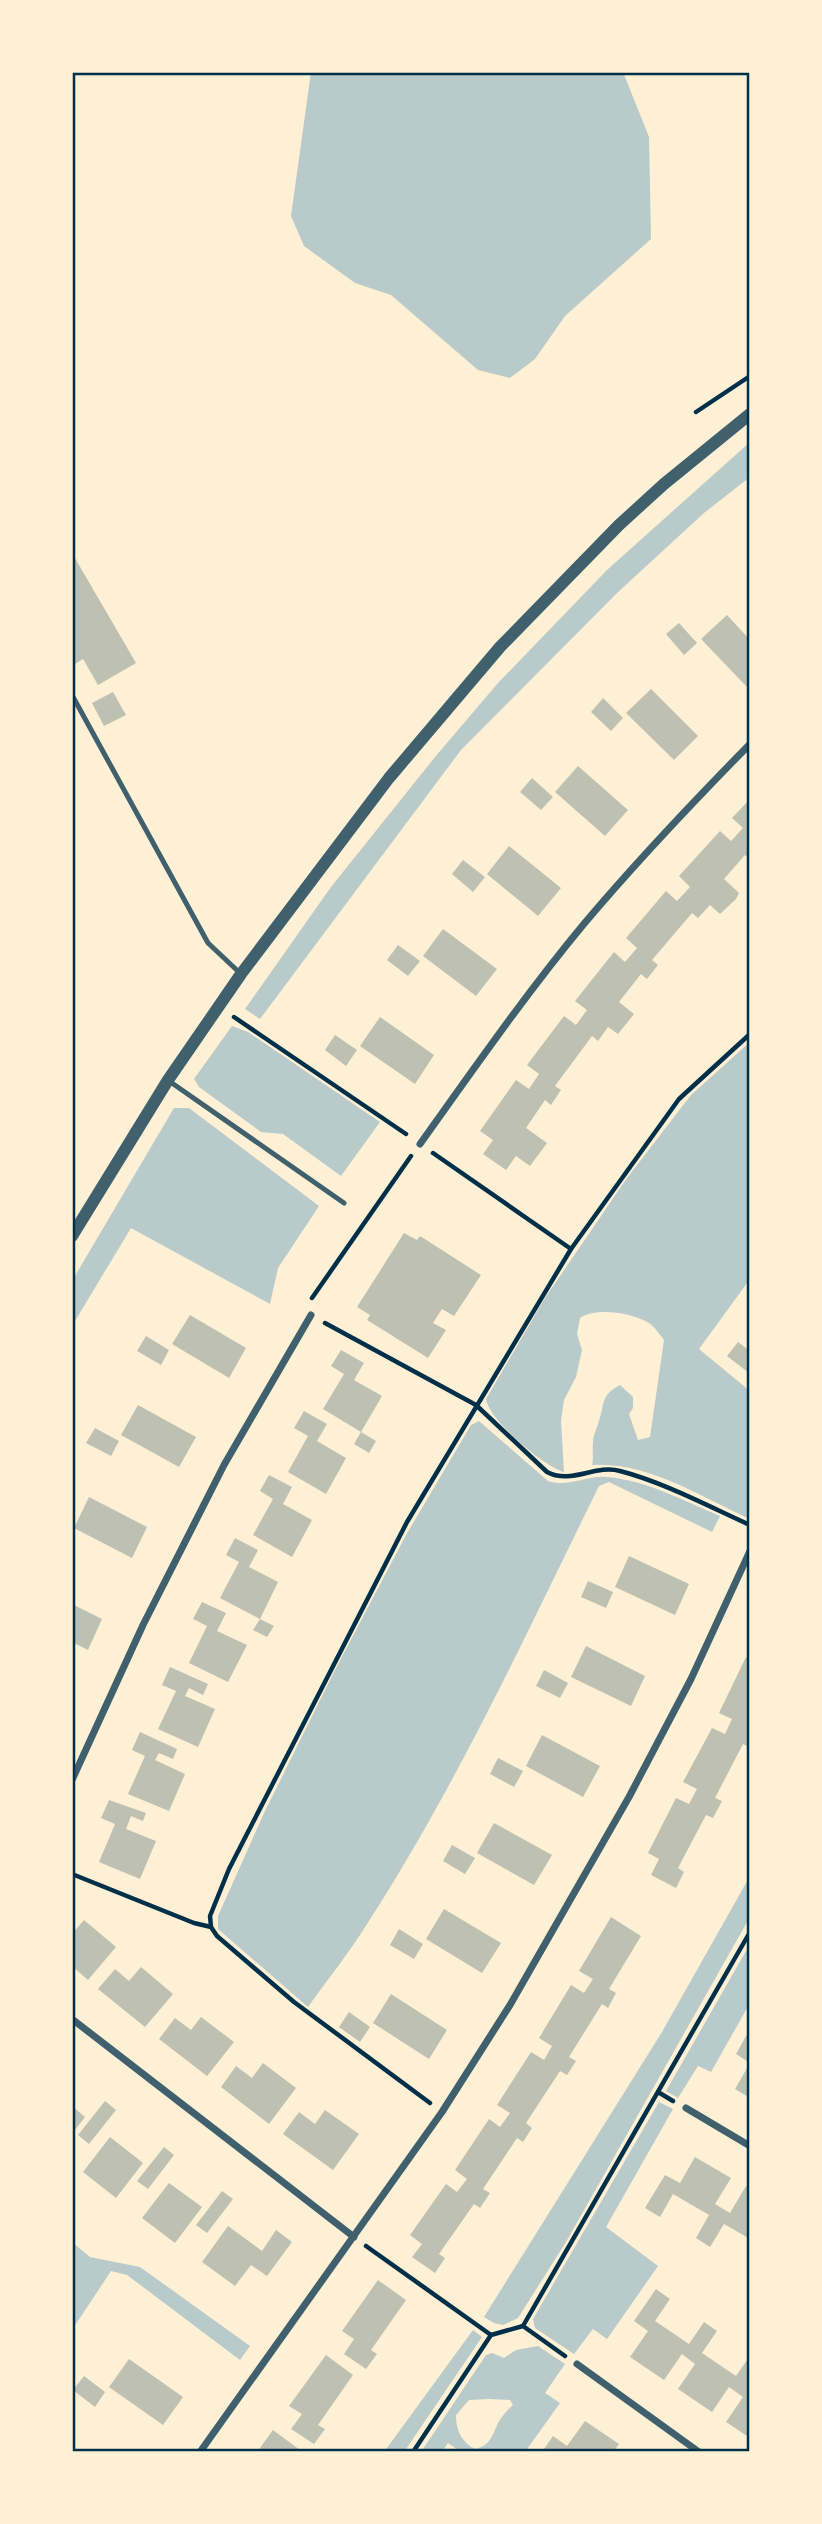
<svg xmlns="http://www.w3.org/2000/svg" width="822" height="2524" font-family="'Sofia Sans Condensed',sans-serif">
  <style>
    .green { fill: #b9caca; fill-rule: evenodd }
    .building { fill: #bec0b2 }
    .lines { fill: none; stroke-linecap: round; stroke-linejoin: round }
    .path { stroke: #003049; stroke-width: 4.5 }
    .service { stroke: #3f606c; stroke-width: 5 }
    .minor { stroke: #3f606c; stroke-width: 7 }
    .tertiary { stroke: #3f606c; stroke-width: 12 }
    .neatline { fill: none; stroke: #003049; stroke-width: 2.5 }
  </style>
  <rect width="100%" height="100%" fill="#fdf0d5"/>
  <path class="green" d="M311 72H623L649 137 651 239 565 316 535 359 510 378 478 370 391 295 355 283 304 246 291 216Z
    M750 442V477L704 513 617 593 461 750 260 1019 245 1009 331 887 435 757 498 683 607 570Z
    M232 1026 248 1032 380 1122 341 1176 283 1134 261 1132 199 1087 194 1079Z
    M750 1042V1279L699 1349 750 1391V1519C701 1497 647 1461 592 1465 594 1457 592 1451 593 1443 593 1434 597 1429 599 1421 605 1403 600 1396 620 1385L633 1397V1408L629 1414 638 1440 650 1437 664 1340C660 1335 655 1327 649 1323 632 1313 596 1307 580 1318L577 1334 582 1350 576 1377 564 1400 561 1421 564 1472C544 1467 488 1419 486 1399L545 1298 627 1178 691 1095Z
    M174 1108H189L319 1206 278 1268 270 1304 131 1228 72 1326V1281Z
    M479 1421 548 1481C567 1488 588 1475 607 1477 646 1480 684 1501 720 1516L712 1532 609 1482 599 1486C526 1634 457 1785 367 1924 349 1953 328 1979 308 2007L218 1929V1916L264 1813 335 1670 406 1535 471 1425Z
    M750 1876V1917L566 2242 518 2318 503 2325 494 2323 484 2317 662 2032Z
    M750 1944V2003L711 2072 698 2066 678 2098 666 2091Z
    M659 2102 673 2109 606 2227 658 2266 607 2339 593 2329 574 2354 535 2328 533 2319Z
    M72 2242 90 2257 140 2267 250 2346 240 2360 127 2275 111 2271 72 2330Z
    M473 2330 482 2337 404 2452H384Z
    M538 2346 565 2364 545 2393 560 2403 525 2452H461L448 2443 442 2452H421L486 2355 492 2353 504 2358 516 2350ZM489 2399 510 2400 513 2405C507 2410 502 2416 498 2423 492 2436 490 2446 475 2449 461 2442 456 2430 456 2415L469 2400Z"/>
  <path class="building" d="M72 553 136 663 98 685 83 659 72 666Z
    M727 615 750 640V684L747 687 701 639Z
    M679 623 697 643 684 655 666 634Z
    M651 689 698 736 674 760 626 713Z
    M113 692 126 715 104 726 92 703Z
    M603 698 623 718 611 731 591 712Z
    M578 766 628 810 605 836 555 792Z
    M532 778 553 797 541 810 520 792Z
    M750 799V860L745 855 724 879 739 893 736 899 720 914 710 905 698 918 692 913 652 960 658 965 647 979 641 974 619 1002 634 1014 618 1034 608 1027 598 1041 592 1036 555 1086 561 1090 551 1105 545 1100 526 1128 547 1143 530 1166 516 1156 506 1170 483 1154 493 1140 480 1131 516 1080 529 1089 539 1074 527 1065 564 1016 576 1025 587 1010 575 1001 614 952 625 962 637 948 626 938 666 891 677 901 690 887 679 876 720 831 731 841 743 828 732 818Z
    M509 846 561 888 538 916 487 874Z
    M463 860 485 877 473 892 452 874Z
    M443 929 497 969 476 996 423 956Z
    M398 945 420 961 408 976 387 960Z
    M380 1017 434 1055 415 1084 360 1046Z
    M335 1035 357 1050 346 1066 325 1050Z
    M404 1233 417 1240 420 1236 481 1275 454 1316 442 1309 433 1323 446 1330 428 1358 367 1320 370 1315 357 1307Z
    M190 1315 246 1348 229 1378 172 1344Z
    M146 1336 169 1350 161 1365 137 1351Z
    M738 1342 750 1351 749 1373 727 1356Z
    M341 1350 364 1363 354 1380 382 1396 361 1432 323 1409 344 1374 331 1366Z
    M138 1405 196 1437 179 1467 121 1435Z
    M304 1411 327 1424 317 1441 346 1458 326 1494 288 1472 308 1436 294 1428Z
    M95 1428 119 1441 111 1456 86 1443Z
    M361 1432 376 1441 369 1453 354 1444Z
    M269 1475 292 1487 283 1504 312 1520 292 1557 253 1535 273 1499 260 1491Z
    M89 1497 147 1527 132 1558 74 1528Z
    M235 1538 258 1550 249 1567 278 1582 260 1619 220 1598 239 1562 226 1555Z
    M629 1556 689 1584 675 1615 615 1587Z
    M588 1581 613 1592 606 1608 581 1597Z
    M202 1602 226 1613 217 1631 247 1645 228 1682 189 1663 207 1626 193 1619Z
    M72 1604 102 1619 88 1650 72 1642Z
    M260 1619 274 1626 267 1637 253 1630Z
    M586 1646 645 1676 631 1706 571 1677Z
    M746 1657 750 1659V1744L749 1747 743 1744 715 1798 722 1801 713 1818 706 1815 678 1868 684 1872 676 1888 651 1875 659 1859 648 1853 676 1798 689 1804 697 1789 683 1782 712 1728 725 1734 732 1719 719 1713Z
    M170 1667 208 1684 203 1695 189 1688 185 1696 215 1709 198 1747 158 1729 176 1691 162 1685Z
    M544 1670 568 1683 560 1698 536 1686Z
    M140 1732 177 1749 173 1759 159 1753 155 1760 185 1774 169 1811 128 1794 145 1756 132 1750Z
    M542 1735 600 1766 583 1797 526 1766Z
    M498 1758 523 1771 514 1787 490 1774Z
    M109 1800 146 1813 143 1821 131 1816 126 1829 156 1841 140 1879 99 1862 115 1824 101 1818Z
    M494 1823 552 1855 534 1885 477 1853Z
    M452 1845 475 1858 465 1874 443 1861Z
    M444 1909 501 1943 482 1973 426 1939Z
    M611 1917 641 1936 609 1989 616 1993 608 2008 602 2004 569 2057 576 2061 567 2075 560 2071 526 2123 532 2128 523 2142 517 2138 483 2189 490 2193 480 2208 474 2204 439 2254 445 2258 435 2273 412 2257 422 2244 410 2235 446 2184 457 2192 467 2179 455 2170 489 2119 500 2127 510 2113 497 2105 531 2052 544 2060 552 2046 539 2038 571 1985 584 1993 593 1979 579 1971Z
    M84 1920 116 1947 88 1980 72 1966V1934Z
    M399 1929 423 1944 414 1959 390 1945Z
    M141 1967 173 1994 145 2027 98 1989 115 1969 129 1981Z
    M391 1994 447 2030 429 2059 373 2023Z
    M349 2012 370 2027 360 2042 339 2027Z
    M201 2017 234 2042 207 2076 159 2039 175 2018 191 2030Z
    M750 2029V2063L736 2054Z
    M263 2063 296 2088 269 2124 221 2087 236 2066 252 2078Z
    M750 2063V2098L735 2089Z
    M105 2101 116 2110 89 2144 78 2135Z
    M72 2106 85 2117 72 2134Z
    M325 2110 359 2134 333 2170 283 2134 299 2112 315 2124Z
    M110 2137 143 2163 116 2198 83 2172Z
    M164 2147 174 2155 148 2189 137 2181Z
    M695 2157 731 2178 715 2204 730 2213 746 2186 750 2189V2239L724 2224 710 2247 696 2238 709 2215 673 2194 660 2217 645 2208 665 2175 680 2183Z
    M169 2183 202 2207 175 2243 142 2218Z
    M222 2191 233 2199 207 2233 196 2225Z
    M228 2226 262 2251 276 2230 292 2242 267 2276 251 2265 235 2286 202 2262Z
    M378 2280 406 2300 371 2350 377 2354 366 2369 344 2354 354 2339 342 2331Z
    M656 2289 670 2299 655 2321 689 2344 704 2322 717 2331 702 2353 736 2376 750 2356V2438L726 2422 743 2397 729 2387 712 2412 678 2389 695 2364 682 2354 664 2380 630 2357 648 2331 634 2321Z
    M326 2355 353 2375 318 2425 325 2429 314 2444 291 2429 302 2414 289 2406Z
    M129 2359 183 2397 163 2425 109 2387Z
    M84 2376 105 2392 95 2407 73 2390Z
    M585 2421 619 2444 613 2452H542L553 2436 567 2446Z
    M273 2430 300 2450 299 2452H257Z"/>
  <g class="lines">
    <path class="path" d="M696 412 750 376
      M234 1017 406 1134
      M433 1153 571 1249
      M312 1298 411 1156
      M325 1323 476 1405 547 1472C571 1485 595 1464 620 1471 663 1482 710 1507 750 1525
      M72 1874 194 1923 211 1927
      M658 2092 673 2101
      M430 2103 294 2002 217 1936 211 1927 210 1916 229 1869 407 1522 571 1249 679 1099 750 1034
      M366 2246 491 2335
      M523 2326 565 2356
      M413 2452 491 2335 523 2326 750 1932"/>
    <path class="service" d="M72 695 208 943 241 974
      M169 1081 344 1203"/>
    <path class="minor" d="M420 1144C473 1070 525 995 583 925 636 862 693 802 750 744
      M72 1780 143 1625 224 1465 311 1315
      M72 2019 354 2237
      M686 2108 750 2146
      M577 2364 699 2452
      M200 2452 442 2112 510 2005 629 1797 691 1679 750 1551"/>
    <path class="tertiary" d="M72 1236 168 1080 241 974 389 778 500 647 619 525 664 484 750 414"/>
  </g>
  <rect width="822" height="2524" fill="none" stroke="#fdf0d5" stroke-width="147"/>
  <rect x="74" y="74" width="674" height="2376" class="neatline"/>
</svg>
